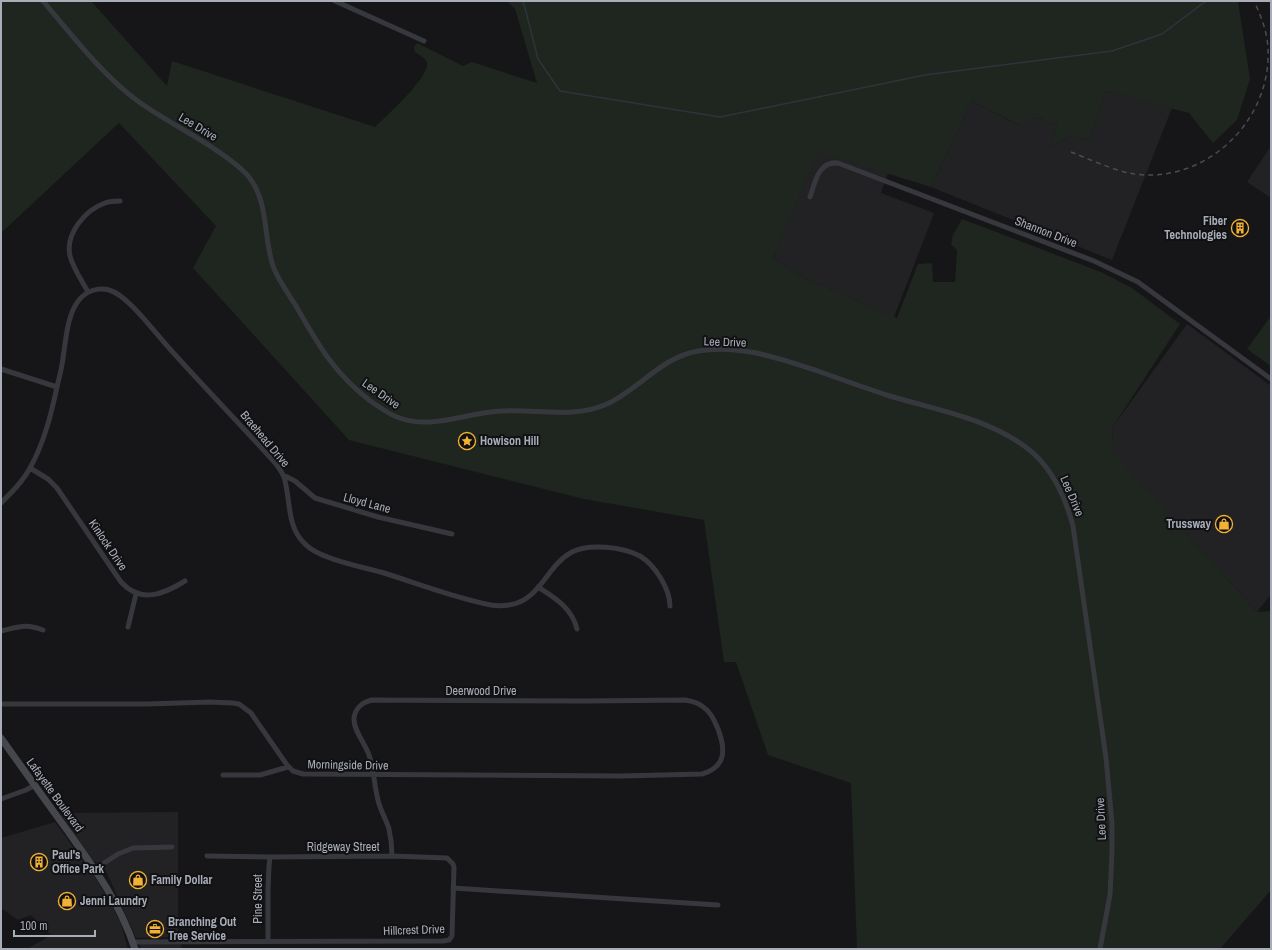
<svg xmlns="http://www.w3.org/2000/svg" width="1272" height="950" font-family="'Archivo Narrow',sans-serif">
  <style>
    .built { fill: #222225 }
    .green { fill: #1e261f }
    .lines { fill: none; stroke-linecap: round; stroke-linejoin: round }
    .stream { stroke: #2c353c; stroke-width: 1.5 }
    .minor { stroke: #37383d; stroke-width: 5 }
    .secondary { stroke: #45474d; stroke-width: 7 }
    .rail { stroke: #4a4c52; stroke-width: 1.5; stroke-dasharray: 5 4; stroke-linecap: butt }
    .labels { text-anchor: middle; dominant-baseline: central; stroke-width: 4; stroke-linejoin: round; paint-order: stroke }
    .street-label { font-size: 12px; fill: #a8adb8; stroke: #111113 }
    .poi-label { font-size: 12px; font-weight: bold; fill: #a8adb8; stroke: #111113; text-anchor: start }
  </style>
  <rect width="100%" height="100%" fill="#161618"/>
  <path class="built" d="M1106 91 1172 108 1112 260 931 187 972 101 1018 125 1036 117 1057 125 1051 147 1072 135 1089 140Z
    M1271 146V198L1247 182Z
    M818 151 888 173 881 193 934 213 894 317 802 277 773 258Z
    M1187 324 1271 386V594L1257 612 1114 454 1112 428Z
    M178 812V937L136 938 106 871 93 860 60 813Z
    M55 822 96 879 108 898 121 924 128 949H27L51 935 31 915 18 920 1 908V838Z
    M180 943 182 949H141L139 944Z"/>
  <path class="green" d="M1 1H91L167 86 172 61 375 127C385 117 431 76 427 62 425 58 418 54 415 52L414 47 417 43 463 66 472 62 537 83 515 9 507 1H1238L1250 79 1237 120 1213 143 1189 113 1106 91 1089 140 1072 135 1051 147 1057 125 1036 117 1019 125 972 101 931 187 818 152 773 258 802 277 897 318 918 264 932 263 933 282H955L957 250 951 244 953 235 962 219 1101 272 1132 288 1180 324 1112 428 1114 453 1257 612 1271 611V890L1220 949H857L851 783 768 755 736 662H724L704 520 584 499 349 440 193 268 216 226 119 123 1 233Z
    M1271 316V366L1247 349Z"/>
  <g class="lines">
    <path class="stream" d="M522 1 524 4 538 59 560 91 720 117 925 75 1112 51 1162 34 1206 1"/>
    <path class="minor" d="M43 1C71 34 104 77 139 102 163 119 189 132 213 148 225 156 239 165 249 177 269 203 263 236 273 266 278 280 288 293 296 306 318 344 333 372 369 400 378 406 387 413 397 417 432 431 467 412 502 411 537 409 573 419 607 404 639 389 662 357 698 351 738 344 778 358 815 370 840 379 865 388 890 396 936 410 987 418 1027 448 1052 467 1065 496 1073 526L1106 758 1112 823V852L1110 895 1100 949
      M335 1 424 41
      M810 197C815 183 818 161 838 163L1094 261 1138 282 1271 379
      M88 292C82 281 73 268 70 256 65 234 85 210 105 203 110 201 115 201 120 201
      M1 369 57 387
      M30 468 48 479 57 488 121 582C141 604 164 594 185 581
      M283 475 295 481 315 498 378 517 452 534
      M1 503C12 492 23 481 30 468 44 443 51 415 57 387 59 378 62 368 63 358 66 339 67 315 79 300 86 291 98 287 109 290 128 295 155 333 169 348 204 387 241 425 276 464 279 468 282 472 284 477 291 500 286 526 305 544 319 559 363 567 384 573 419 584 455 598 491 605 497 606 503 606 509 605 540 601 547 565 572 552 589 543 623 547 640 556 655 565 670 589 670 606
      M538 587C555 598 572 608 577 629
      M128 627 136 594
      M1 631C19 627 25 623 43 630
      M1 704H147L210 702 233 703 239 704 251 713 287 765 293 771 303 774 621 776 702 774C726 767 726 750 718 729 714 720 711 712 702 706 697 702 691 701 685 700L586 701 372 700C363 702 355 708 354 718 353 730 365 743 369 755 374 769 374 785 378 800 380 810 386 819 389 829 391 838 392 847 392 856
      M223 775H260L288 767
      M1 799 26 790 35 785
      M95 869 118 854 133 848 172 847
      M453 888 718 905
      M268 941V890L269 866 270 857
      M133 942 443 941 449 940 452 936 454 867 453 864 447 858 392 856 270 857 207 856"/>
    <path class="secondary" d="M1 738C23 769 45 800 67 830 95 869 120 903 135 949"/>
    <path class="rail" d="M1270 1 1271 2
      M1071 152C1089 159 1115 171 1134 174 1207 184 1272 120 1268 48 1267 31 1261 16 1254 1"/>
  </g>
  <defs>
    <g id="building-ring" transform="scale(0.9)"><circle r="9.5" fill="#111113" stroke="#f2b134" stroke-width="1.5"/><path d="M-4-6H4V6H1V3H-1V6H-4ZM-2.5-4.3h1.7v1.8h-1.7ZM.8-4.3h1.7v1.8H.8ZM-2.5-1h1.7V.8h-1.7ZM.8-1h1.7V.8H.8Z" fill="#f2b134"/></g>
    <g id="sight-ring" transform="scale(0.9)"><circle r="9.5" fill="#111113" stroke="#f2b134" stroke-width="1.5"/><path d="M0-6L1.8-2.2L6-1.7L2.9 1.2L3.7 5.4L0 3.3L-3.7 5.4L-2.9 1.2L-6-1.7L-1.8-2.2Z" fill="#f2b134"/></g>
    <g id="shop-ring" transform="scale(0.9)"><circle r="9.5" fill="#111113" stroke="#f2b134" stroke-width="1.5"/><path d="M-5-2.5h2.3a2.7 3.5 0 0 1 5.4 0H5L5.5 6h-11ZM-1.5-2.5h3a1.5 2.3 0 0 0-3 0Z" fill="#f2b134"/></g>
    <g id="office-ring" transform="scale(0.9)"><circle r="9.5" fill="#111113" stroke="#f2b134" stroke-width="1.5"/><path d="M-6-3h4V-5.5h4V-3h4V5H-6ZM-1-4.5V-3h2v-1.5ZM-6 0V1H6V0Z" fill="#f2b134"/></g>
  </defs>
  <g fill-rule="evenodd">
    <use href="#building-ring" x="1240" y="228"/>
    <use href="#sight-ring" x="467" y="441"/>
    <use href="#shop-ring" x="1224" y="524"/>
    <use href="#building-ring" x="39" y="862"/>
    <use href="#shop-ring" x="138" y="880"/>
    <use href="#shop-ring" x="67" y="901"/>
    <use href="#office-ring" x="155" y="929"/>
  </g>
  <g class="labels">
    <g class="street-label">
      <text transform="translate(198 127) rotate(31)">Lee Drive</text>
      <text transform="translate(1046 232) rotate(21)">Shannon Drive</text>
      <text transform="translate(725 342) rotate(2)">Lee Drive</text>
      <text transform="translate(381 394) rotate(35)">Lee Drive</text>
      <text transform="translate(265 439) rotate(50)">Braehead Drive</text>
      <text transform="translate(1072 496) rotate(67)">Lee Drive</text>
      <text transform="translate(367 503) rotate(15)">Lloyd Lane</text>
      <text transform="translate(108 545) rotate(56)">Kinlock Drive</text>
      <text x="481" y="691">Deerwood Drive</text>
      <text transform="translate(348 765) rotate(1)">Morningside Drive</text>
      <text transform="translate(55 795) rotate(54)">Lafayette Boulevard</text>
      <text transform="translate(1101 819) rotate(-93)">Lee Drive</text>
      <text x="343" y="847">Ridgeway Street</text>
      <text transform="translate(258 899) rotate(-90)">Pine Street</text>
      <text transform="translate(414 930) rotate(-2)">Hillcrest Drive</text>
    </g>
    <g class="poi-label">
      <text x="1227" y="221" text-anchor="end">Fiber<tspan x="1227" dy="14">Technologies</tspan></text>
      <text x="480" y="441">Howison Hill</text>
      <text x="1211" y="524" text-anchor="end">Trussway</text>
      <text x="52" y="855">Paul's<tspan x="52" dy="14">Office Park</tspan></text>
      <text x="151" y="880">Family Dollar</text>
      <text x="80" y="901">Jenni Laundry</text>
      <text x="168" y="922">Branching Out<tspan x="168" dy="14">Tree Service</tspan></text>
    </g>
  </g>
  <rect width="1272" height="950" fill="none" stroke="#a8adb8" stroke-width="4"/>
  <path d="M14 930v6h81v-6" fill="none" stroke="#a8adb8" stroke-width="2"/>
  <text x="20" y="930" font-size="12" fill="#a8adb8" stroke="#111113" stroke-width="3" paint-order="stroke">100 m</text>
</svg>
